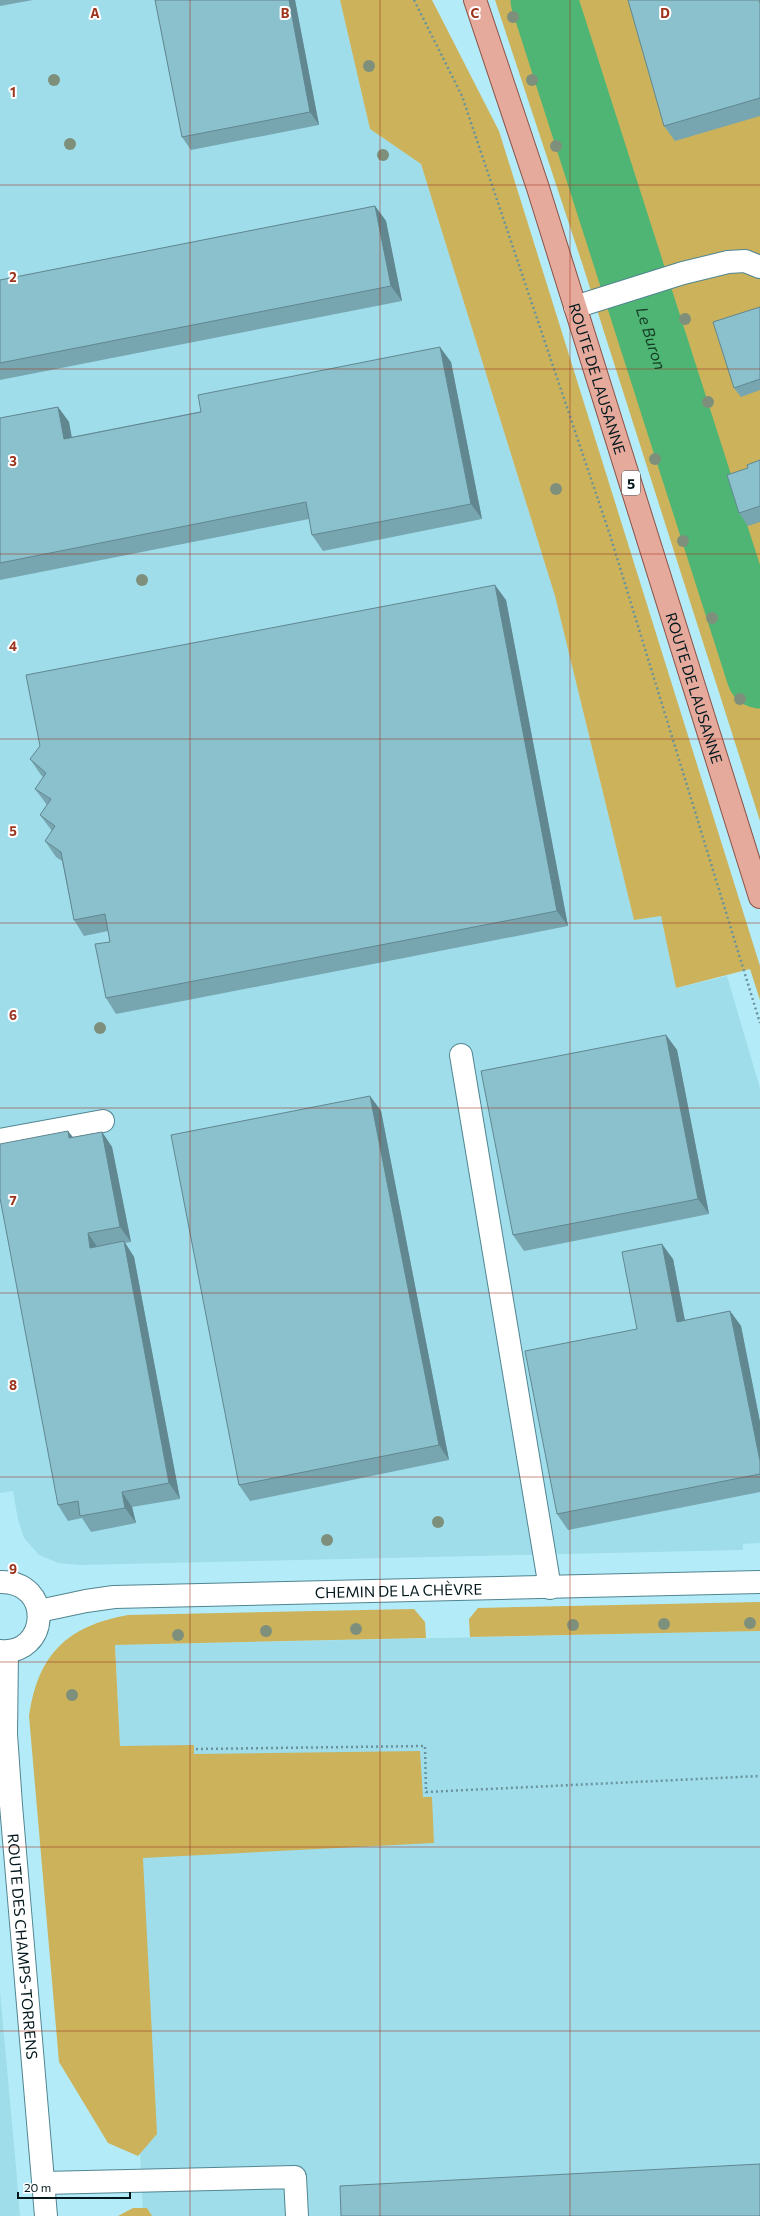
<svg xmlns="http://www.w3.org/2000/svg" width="760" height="2216" font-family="Commissioner,sans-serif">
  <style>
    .built { fill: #9fddeb }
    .green { fill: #cbb25b }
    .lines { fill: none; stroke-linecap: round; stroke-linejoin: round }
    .river { stroke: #4fb575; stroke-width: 67 }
    .minor-casing { stroke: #518590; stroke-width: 24 }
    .major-casing { stroke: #8c5245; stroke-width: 24 }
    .path { stroke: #6a939c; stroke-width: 2.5; stroke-dasharray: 2 3; stroke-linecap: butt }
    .minor { stroke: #fff; stroke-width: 22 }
    .major { stroke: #e6aa9d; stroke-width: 22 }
    .tree { fill: #7e907c }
    .wall { fill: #78a6b0 }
    .shaded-wall { fill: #618790 }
    .building { fill: #8bc1cd; stroke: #618790 }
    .grid { fill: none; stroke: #9d341e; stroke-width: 1; stroke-opacity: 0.55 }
    .labels { text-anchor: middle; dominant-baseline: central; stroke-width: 4; stroke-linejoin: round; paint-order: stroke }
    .shield { fill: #fff; stroke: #4f5d61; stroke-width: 1 }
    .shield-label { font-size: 14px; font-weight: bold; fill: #03181d }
    .street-label { font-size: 15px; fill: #03181d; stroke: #fff }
    .water-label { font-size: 16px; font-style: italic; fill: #153f25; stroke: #fff }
    .grid-label { font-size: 13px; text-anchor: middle; font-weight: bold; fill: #9d341e; stroke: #fff; stroke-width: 4; stroke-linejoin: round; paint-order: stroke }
  </style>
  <rect width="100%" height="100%" fill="#b4ebf8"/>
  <path class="built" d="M0 0H340L370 129 421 164 555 596 634 920 661 916 676 988 727 976 760 1088V1543L743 1544V1550L79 1565 58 1563 39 1555 24 1538 18 1520 13 1491 0 1493Z
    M760 1631V2216H143L115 1645Z
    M0 1991 16 2167 20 2216H0Z"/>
  <path class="green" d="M340 0H432L499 131 760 966V1000L750 969 676 988 661 916 634 920 555 596 421 164 370 129Z
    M495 0H760V821L583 266Z
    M760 1602V1631L470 1637 469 1619 478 1608Z
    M414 1609 425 1622 426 1638 115 1645 120 1746 194 1745V1754L420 1751 423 1797H432L434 1843 143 1858 157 2134 138 2156 108 2143 59 2062 29 1716C38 1654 67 1626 128 1615Z
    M133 2208H147L152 2216H118Z"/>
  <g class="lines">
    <path class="river" id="s1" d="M544 0 760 675"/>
    <g class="minor-casing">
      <g id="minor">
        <path d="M575 307 683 273 728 262 745 261 760 267"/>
        <path d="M461 1055 550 1588"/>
        <path d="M0 1140 103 1121"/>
        <path d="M0 1582C54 1581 49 1656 0 1651"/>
        <path id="s2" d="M39 1611 86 1601 114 1597 760 1582"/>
        <path id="s3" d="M7 1652 6 1734 11 1805 46 2216"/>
        <path d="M43 2183 295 2177 297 2216"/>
      </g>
    </g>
    <g class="major-casing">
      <g id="major">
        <path id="s4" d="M475 0 538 188 760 897"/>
      </g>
    </g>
    <path class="path" d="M414 0 462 96 610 535 760 1023
      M196 1749 425 1746 426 1792 760 1776"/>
    <use href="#minor" class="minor"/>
    <use href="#major" class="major"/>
  </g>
  <g class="tree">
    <circle cx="513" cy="17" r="6"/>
    <circle cx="369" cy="66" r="6"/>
    <circle cx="54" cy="80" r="6"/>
    <circle cx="532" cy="80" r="6"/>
    <circle cx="70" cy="144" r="6"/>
    <circle cx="556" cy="146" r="6"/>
    <circle cx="383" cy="155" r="6"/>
    <circle cx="685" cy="319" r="6"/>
    <circle cx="708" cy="402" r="6"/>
    <circle cx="655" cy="459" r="6"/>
    <circle cx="556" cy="489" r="6"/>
    <circle cx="683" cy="541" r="6"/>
    <circle cx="142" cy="580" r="6"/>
    <circle cx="712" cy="618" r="6"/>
    <circle cx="740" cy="699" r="6"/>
    <circle cx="100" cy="1028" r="6"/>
    <circle cx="438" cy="1522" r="6"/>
    <circle cx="327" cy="1540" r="6"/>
    <circle cx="750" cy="1623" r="6"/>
    <circle cx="664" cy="1624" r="6"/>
    <circle cx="573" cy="1625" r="6"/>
    <circle cx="356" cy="1629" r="6"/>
    <circle cx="266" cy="1631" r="6"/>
    <circle cx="178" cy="1635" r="6"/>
    <circle cx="72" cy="1695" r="6"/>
  </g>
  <path class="wall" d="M0 0H33L0 6Z
    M155 0H295L319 125 191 150 182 137Z
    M760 0V116L675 141 664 126Z
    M375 206 386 221 402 301 0 380V280Z
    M760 307V390L741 397 734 388Z
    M451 362 482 519 323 551 312 535 309 519 0 580V418L58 407 69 422 71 437Z
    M760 460V522L748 526 739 513 748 468Z
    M506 600 568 926 116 1014 106 998 110 942 108 931 84 936 74 920 62 861 56 857 45 841 52 831 40 815 47 805 35 789 43 777 41 775 30 759Z
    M666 1035 677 1050 709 1214 524 1251 513 1235Z
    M370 1096 381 1111 449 1460 250 1501 239 1485Z
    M68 1131 73 1137 102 1132 112 1147 131 1242 125 1243 134 1257 180 1499 132 1507 136 1523 91 1532 82 1518 68 1521 58 1505Z
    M673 1259 685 1320 730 1311 741 1326 760 1422V1492L568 1530 557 1514Z"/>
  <path class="shaded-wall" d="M289 0H295L319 125 310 112Z
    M375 206 386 221 402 301 391 286Z
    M440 347 451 362 482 519 471 504Z
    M58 407 69 422 75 454 64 439Z
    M495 585 506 600 568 926 557 911Z
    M666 1035 677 1050 709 1214 698 1199Z
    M370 1096 381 1111 449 1460 439 1445Z
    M68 1131 79 1146 69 1138Z
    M102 1132 112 1147 131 1242 120 1227Z
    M88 1233 98 1248H90Z
    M124 1241 134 1257 180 1499 169 1483Z
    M662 1244 673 1259 688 1337 677 1322Z
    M730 1311 741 1326 760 1422V1461Z
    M122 1492 132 1507 136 1523 125 1508Z"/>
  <path class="building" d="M155 0H289L310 112 182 137Z
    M628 0H759L760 3V98L664 126Z
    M375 206 391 286 0 363V280Z
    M760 307V379L734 388 713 322Z
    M440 347 471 504 312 535 306 502 0 563V418L58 407 64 439 201 412 198 395Z
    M760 460V506L739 513 727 475 748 468 747 465Z
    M495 585 557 911 106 998 95 944 110 942 105 914 74 920 61 852 45 841 55 826 40 815 51 799 35 789 46 773 30 759 40 746 26 675Z
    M666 1035 698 1199 513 1235 481 1071Z
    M370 1096 439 1445 239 1485 171 1135Z
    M68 1131 69 1138 102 1132 120 1227 88 1233 90 1248 124 1241 169 1483 122 1492 125 1508 80 1516 78 1501 58 1505 0 1198V1144Z
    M662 1244 677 1322 730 1311 760 1461V1474L557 1514 525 1351 637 1329 622 1252Z
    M760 2164V2216H341L340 2186Z"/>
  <path class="grid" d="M190 0V2216M380 0V2216M570 0V2216M0 185H760M0 369H760M0 554H760M0 739H760M0 923H760M0 1108H760M0 1293H760M0 1477H760M0 1662H760M0 1847H760M0 2031H760"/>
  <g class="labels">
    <rect class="shield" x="622" y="471" width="18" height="24" rx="3"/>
    <g class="shield-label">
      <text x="631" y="483">5</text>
    </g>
    <g class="street-label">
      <text stroke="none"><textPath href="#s4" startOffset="398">ROUTE DE LAUSANNE</textPath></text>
      <text stroke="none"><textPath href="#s4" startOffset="722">ROUTE DE LAUSANNE</textPath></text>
      <text stroke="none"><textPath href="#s2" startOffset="361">CHEMIN DE LA CHÈVRE</textPath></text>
      <text stroke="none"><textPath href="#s3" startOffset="295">ROUTE DES CHAMPS-TORRENS</textPath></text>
    </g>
    <g class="water-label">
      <text stroke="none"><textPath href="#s1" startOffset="355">Le Buron</textPath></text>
    </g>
  </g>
  <g class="grid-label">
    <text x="95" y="18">A</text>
    <text x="285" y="18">B</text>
    <text x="475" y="18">C</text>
    <text x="665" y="18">D</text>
    <text x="13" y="97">1</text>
    <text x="13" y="282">2</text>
    <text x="13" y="466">3</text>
    <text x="13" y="651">4</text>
    <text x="13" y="836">5</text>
    <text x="13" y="1020">6</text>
    <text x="13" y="1205">7</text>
    <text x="13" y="1390">8</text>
    <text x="13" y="1574">9</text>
  </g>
  <path d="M18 2192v6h112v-6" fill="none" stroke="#03181d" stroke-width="2"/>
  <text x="24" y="2192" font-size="12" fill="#03181d" stroke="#ffffff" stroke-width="3" paint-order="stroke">20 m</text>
</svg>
